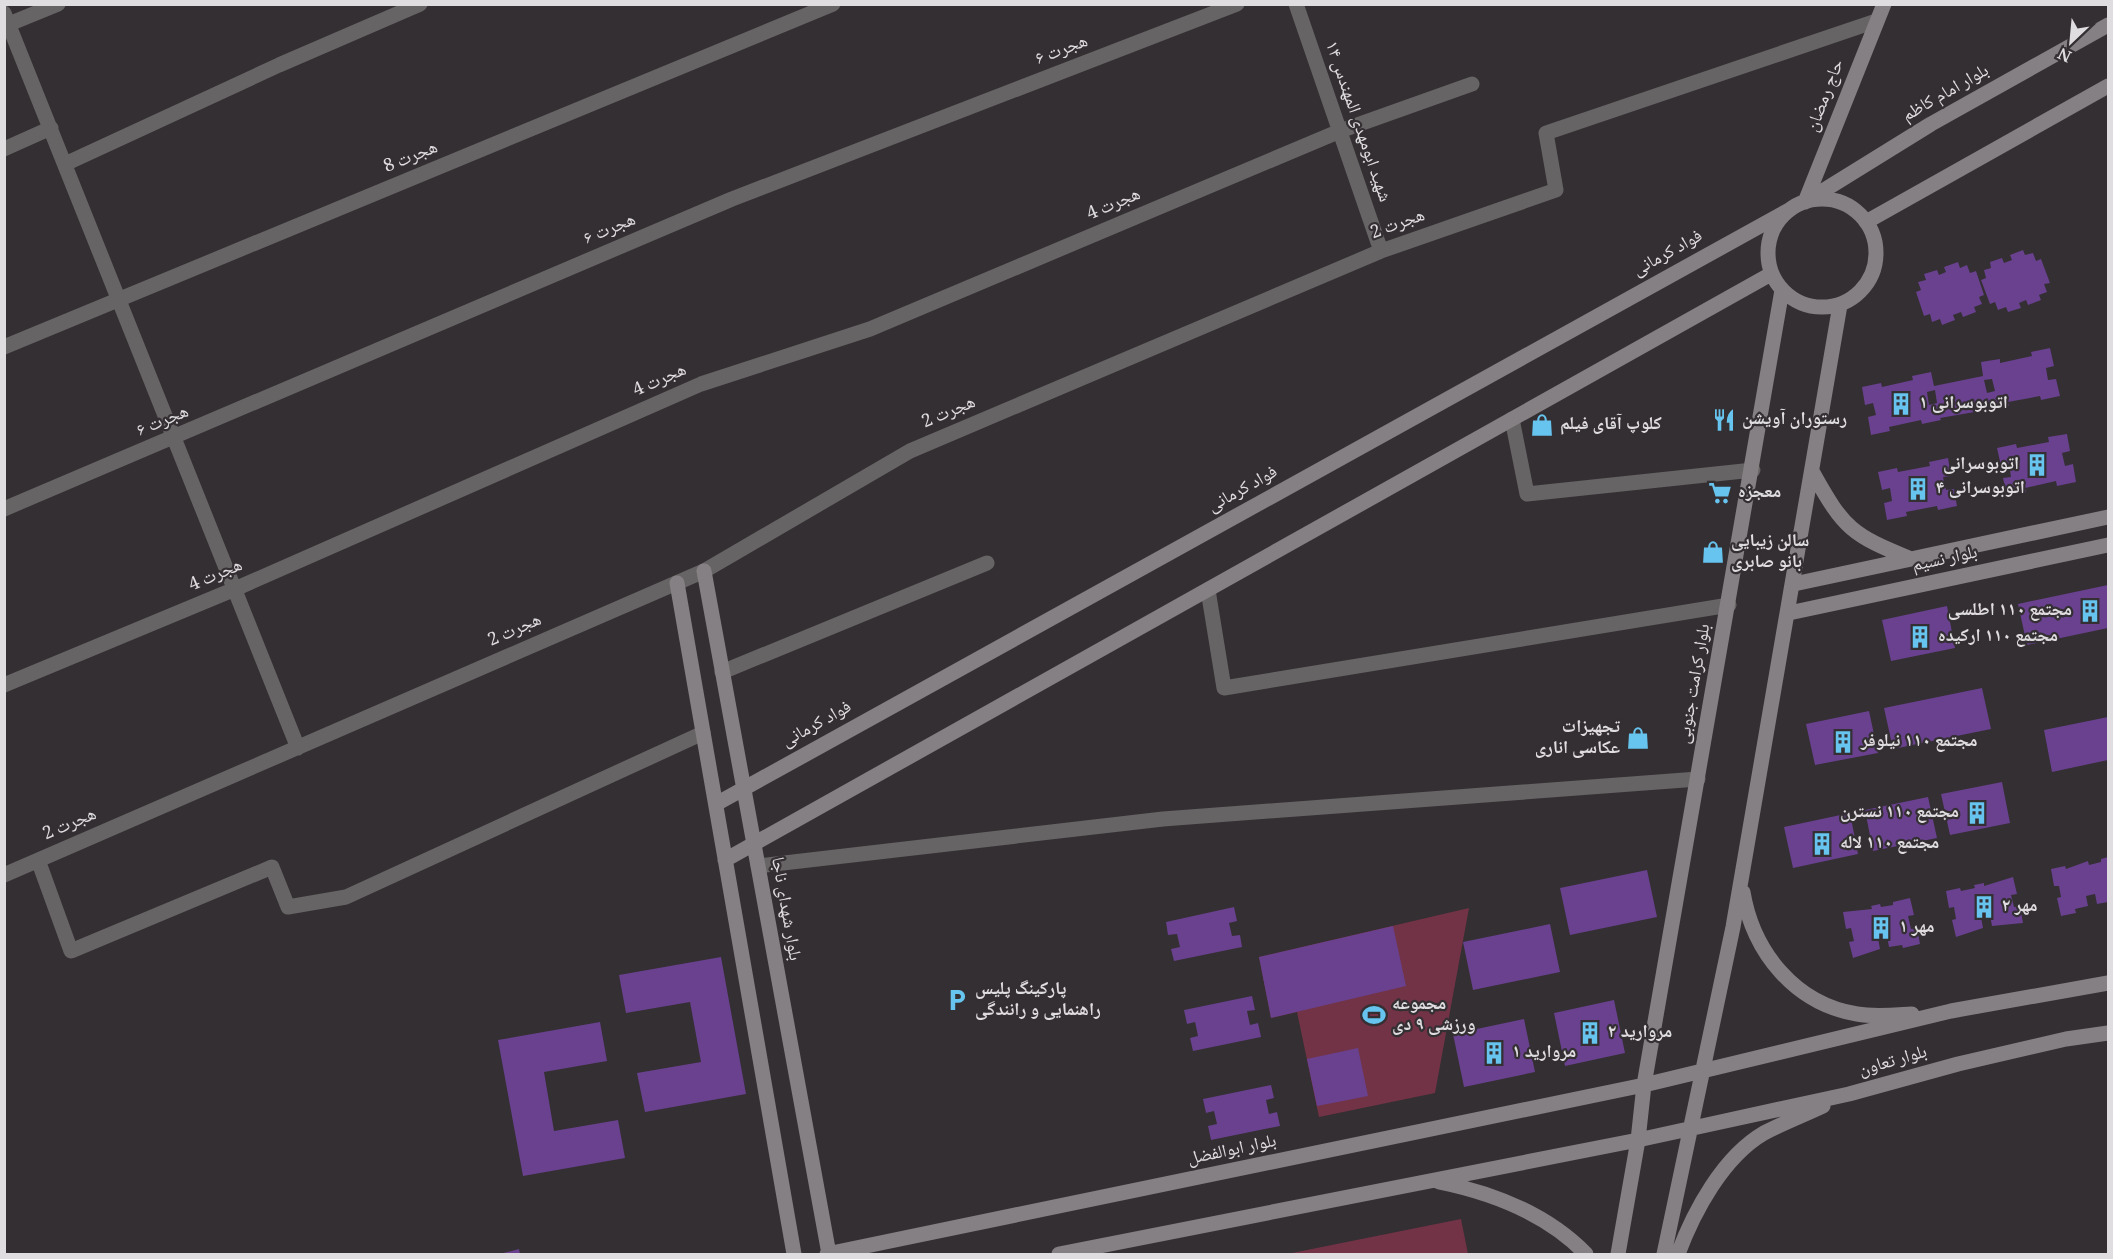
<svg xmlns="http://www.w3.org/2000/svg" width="2113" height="1259" font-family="Georgia,'Noto Naskh Arabic',serif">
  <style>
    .green { fill: #733346 }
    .building { fill: #69418e; fill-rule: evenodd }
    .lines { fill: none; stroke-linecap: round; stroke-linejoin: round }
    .street { stroke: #676465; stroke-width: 15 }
    .secondary { stroke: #858083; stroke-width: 15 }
    .labels { text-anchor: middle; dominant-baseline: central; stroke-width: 4.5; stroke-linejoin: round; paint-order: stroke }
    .street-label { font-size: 18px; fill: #e0dde0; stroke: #332f33 }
    .poi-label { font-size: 18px; font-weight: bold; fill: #e0dde0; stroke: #332f33; text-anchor: start }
  </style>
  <rect width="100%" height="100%" fill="#332f33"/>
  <path class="green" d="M1469 908 1435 1093 1319 1117 1297 1012 1271 1018 1259 957Z
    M1461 1219 1468 1254H1287Z"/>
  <path class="building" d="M2023 250 2025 255 2033 253 2036 261 2041 259 2050 283 2044 284 2047 292 2039 295 2041 300 2028 305 2026 300 2019 303 2021 308 2008 312 2006 307 1998 310 1995 302 1990 304 1981 280 1986 278 1984 270 1991 268 1990 262 2002 258 2004 263 2012 260 2010 255Z
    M1958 262 1960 268 1967 265 1970 273 1976 271 1984 295 1979 297 1982 304 1974 307 1976 312 1963 317 1961 312 1953 315 1955 320 1942 325 1940 319 1932 322 1930 314 1924 316 1916 292 1921 290 1918 282 1926 280 1924 274 1937 270 1939 275 1946 272 1944 267Z
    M2050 348 2054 366 2046 368 2048 380 2056 379 2060 396 2041 400 2040 396 2008 402 2009 406 1940 418 1941 420 1922 424 1921 420 1889 427 1890 431 1871 435 1868 417 1876 415 1873 403 1865 405 1862 387 1881 383 1882 387 1913 380 1912 376 1931 372 1934 386 1983 376 1981 362 2000 359V363L2032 356 2031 352ZM1992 379 1995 391 1987 393 1984 380ZM1935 390 1937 403 1929 405 1927 392Z
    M2067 434 2070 451 2062 453 2065 466 2073 464 2076 482 2057 486 2056 481 2025 488 2026 492 2007 496 2003 478 2011 477 2009 464 2001 466 1997 448 2016 444 2017 448 2049 442 2048 437Z
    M1948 458 1951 476 1943 477 1946 490 1954 489 1957 506 1938 510 1937 506 1906 512 1907 516 1887 520 1884 503 1892 501 1890 488 1882 490 1878 472 1897 468 1898 472 1930 466 1929 462Z
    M2108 585V628L2027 645 2018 604Z
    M1947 606 1955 648 1891 661 1882 620Z
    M1982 688 1991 729 1893 749 1884 708Z
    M1869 711 1878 753 1815 765 1806 724Z
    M2108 717V760L2052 772 2044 730Z
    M2002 782 2010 823 1950 835 1941 794Z
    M1928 797 1937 838 1873 851 1865 810Z
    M1850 813 1858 854 1793 868 1784 827Z
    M2108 857V902L2097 904 2095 894 2086 896 2088 906 2075 909 2076 913 2061 916 2057 898 2061 897 2059 886H2054L2051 869 2065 866 2066 869 2088 861 2089 865 2101 862V859Z
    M1647 870 1657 917 1570 935 1560 888Z
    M2013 877 2017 894 2011 895 2014 907 2020 906 2023 923 1992 926 1990 915 1981 917 1983 928 1956 937 1952 920 1956 919 1954 907 1949 908 1946 891 1960 888 1961 891 1975 888 1974 885 1984 883V886Z
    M1910 898 1914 915 1908 916 1911 929 1917 928 1920 944 1903 948 1902 945 1889 947 1887 936 1878 938 1880 949 1853 958 1849 942 1854 941 1851 928 1846 929 1843 912 1872 909 1871 906 1880 904 1881 907 1893 905V902Z
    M1234 907 1237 921 1229 923 1232 936 1240 935 1242 947 1174 961 1171 949 1180 947 1177 934 1168 935 1166 922Z
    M1550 924 1560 972 1473 990 1463 942Z
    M1393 926 1406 986 1271 1018 1259 957Z
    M721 957 746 1094 645 1112 637 1073 701 1062 690 1002 626 1013 619 975Z
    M1252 996 1255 1010 1247 1011 1250 1025 1258 1023 1261 1037 1193 1051 1190 1038 1198 1036 1195 1022 1187 1024 1184 1010Z
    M1614 1000 1625 1053 1565 1066 1554 1013Z
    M1524 1019 1535 1072 1464 1087 1453 1034Z
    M600 1022 607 1061 544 1072 554 1131 618 1120 625 1158 523 1176 498 1040Z
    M1358 1048 1368 1096 1317 1106 1307 1059Z
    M1271 1085 1274 1098 1266 1100 1269 1114 1277 1112 1280 1126 1211 1140 1208 1126 1217 1124 1214 1111 1206 1113 1203 1099Z
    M519 1249 520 1254H500Z"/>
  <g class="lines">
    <path class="street" d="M1296 4 1381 251
      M4 13 298 748
      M9 24 58 4
      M4 149 51 128
      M65 164 279 65 420 4
      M4 347 833 4
      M1512 419 1527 494 1753 470
      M4 509 732 199 1237 4
      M1208 590 1224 688 1729 605
      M722 672 987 563
      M4 685 235 589 701 384 870 329 1340 131 1472 84
      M38 860 71 951 272 867 288 907 346 897 703 733
      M758 866 1163 819 1698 779
      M4 875 704 571 910 451 1381 251 1556 190 1546 133 1876 21"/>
    <path class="secondary" d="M1768 253a54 54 0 1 1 108 0a54 54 0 1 1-108 0Z
      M1805 202 1931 124 2108 25
      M1805 202 1884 4
      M1866 222 2108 86
      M1813 473C1844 529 1852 535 1911 559
      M704 571 829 1254
      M677 583 794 1254
      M1794 584 2108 517
      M1789 613 2108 545
      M716 804 1789 210
      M725 860 1771 274
      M1743 892C1753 952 1795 1004 1857 1014 1875 1017 1894 1015 1912 1014
      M1439 1182C1493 1193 1547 1214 1586 1254
      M827 1254 1644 1085 1951 1011 2108 983
      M1059 1254 1638 1140 1849 1094 1958 1064 2066 1039 2108 1033
      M1618 1254 1638 1140 1644 1085 1782 290
      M1664 1254 1733 927 1840 305
      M1678 1254C1694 1211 1723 1157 1764 1133 1783 1123 1804 1115 1823 1106"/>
  </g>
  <defs>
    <g id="building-bare" transform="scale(1.8)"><path d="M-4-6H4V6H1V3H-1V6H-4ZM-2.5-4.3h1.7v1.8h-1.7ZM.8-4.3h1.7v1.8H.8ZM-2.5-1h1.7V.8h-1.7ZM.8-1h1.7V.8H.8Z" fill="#66c4ef" stroke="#332f33" stroke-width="2.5" paint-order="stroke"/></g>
    <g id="restaurant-bare" transform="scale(1.8)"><path d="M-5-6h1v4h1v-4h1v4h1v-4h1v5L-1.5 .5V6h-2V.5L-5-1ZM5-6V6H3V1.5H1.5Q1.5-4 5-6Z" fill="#66c4ef" stroke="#332f33" stroke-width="2.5" paint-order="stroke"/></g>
    <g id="shop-bare" transform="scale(1.8)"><path d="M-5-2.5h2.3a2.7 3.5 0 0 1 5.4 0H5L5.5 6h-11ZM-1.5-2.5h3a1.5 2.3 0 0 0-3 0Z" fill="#66c4ef" stroke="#332f33" stroke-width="2.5" paint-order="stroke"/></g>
    <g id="supermarket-bare" transform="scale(1.8)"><path d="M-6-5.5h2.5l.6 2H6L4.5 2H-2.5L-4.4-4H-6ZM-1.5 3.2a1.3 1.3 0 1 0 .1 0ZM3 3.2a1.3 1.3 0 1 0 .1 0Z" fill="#66c4ef" stroke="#332f33" stroke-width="2.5" paint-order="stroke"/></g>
    <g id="parking-bare" transform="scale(1.8)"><path d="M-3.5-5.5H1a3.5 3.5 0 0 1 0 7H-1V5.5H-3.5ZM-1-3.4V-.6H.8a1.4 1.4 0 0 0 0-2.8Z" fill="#66c4ef" stroke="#332f33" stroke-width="2.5" paint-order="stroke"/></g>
    <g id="stadium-bare" transform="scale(1.8)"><path d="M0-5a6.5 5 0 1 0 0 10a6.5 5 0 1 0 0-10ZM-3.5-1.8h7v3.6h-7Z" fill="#66c4ef" stroke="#332f33" stroke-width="2.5" paint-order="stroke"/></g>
  </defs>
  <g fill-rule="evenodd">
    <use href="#building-bare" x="1901" y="404"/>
    <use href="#restaurant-bare" x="1724" y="420"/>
    <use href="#shop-bare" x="1542" y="425"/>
    <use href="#building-bare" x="2037" y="465"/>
    <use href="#building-bare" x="1918" y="489"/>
    <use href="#supermarket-bare" x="1720" y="493"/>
    <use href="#shop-bare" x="1713" y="552"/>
    <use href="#building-bare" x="2090" y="611"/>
    <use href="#building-bare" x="1920" y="637"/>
    <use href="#shop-bare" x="1638" y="738"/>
    <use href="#building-bare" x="1843" y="742"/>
    <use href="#building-bare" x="1977" y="813"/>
    <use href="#building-bare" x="1822" y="844"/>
    <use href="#building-bare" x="1984" y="907"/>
    <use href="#building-bare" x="1881" y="928"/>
    <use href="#parking-bare" x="957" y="1000"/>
    <use href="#stadium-bare" x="1374" y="1015"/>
    <use href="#building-bare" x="1590" y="1033"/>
    <use href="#building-bare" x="1494" y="1053"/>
  </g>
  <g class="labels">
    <g class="street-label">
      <text transform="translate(1062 51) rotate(-21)">هجرت ۶</text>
      <text transform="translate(1946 94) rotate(-30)">بلوار امام کاظم</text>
      <text transform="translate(1826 96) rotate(-69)">حاج رمضان</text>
      <text transform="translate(1357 122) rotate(71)">شهید ابومهدی المهندس ۱۴</text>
      <text transform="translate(411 158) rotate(-22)">هجرت 8</text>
      <text transform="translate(1114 205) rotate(-23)">هجرت 4</text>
      <text transform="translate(1398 225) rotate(-20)">هجرت 2</text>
      <text transform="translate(610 230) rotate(-23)">هجرت ۶</text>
      <text transform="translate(1668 254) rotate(-29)">فواد کرمانی</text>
      <text transform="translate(660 381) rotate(-24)">هجرت 4</text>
      <text transform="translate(949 413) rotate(-23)">هجرت 2</text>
      <text transform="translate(163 422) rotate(-23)">هجرت ۶</text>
      <text transform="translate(1243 490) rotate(-29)">فواد کرمانی</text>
      <text transform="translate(1945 560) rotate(-12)">بلوار نسیم</text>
      <text transform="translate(216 576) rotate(-23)">هجرت 4</text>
      <text transform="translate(515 631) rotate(-24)">هجرت 2</text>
      <text transform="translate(1695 684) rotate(-80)">بلوار کرامت جنوبی</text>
      <text transform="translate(817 725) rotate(-29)">فواد کرمانی</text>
      <text transform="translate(70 825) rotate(-23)">هجرت 2</text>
      <text transform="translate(785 909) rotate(80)">بلوار شهدای ناجا</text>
      <text transform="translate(1893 1062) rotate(-16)">بلوار تعاون</text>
      <text transform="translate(1232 1151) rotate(-12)">بلوار ابوالفضل</text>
    </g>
    <g class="poi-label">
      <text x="1919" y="404">اتوبوسرانی ۱</text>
      <text x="1742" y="420">رستوران آویشن</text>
      <text x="1560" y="425">کلوپ آقای فیلم</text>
      <text x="2019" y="465" text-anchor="end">اتوبوسرانی</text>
      <text x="1936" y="489">اتوبوسرانی ۴</text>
      <text x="1738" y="493">معجزه</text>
      <text x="1731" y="542">سالن زیبایی<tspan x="1731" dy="21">بانو صابری</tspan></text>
      <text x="2072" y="611" text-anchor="end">مجتمع ۱۱۰ اطلسی</text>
      <text x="1938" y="637">مجتمع ۱۱۰ ارکیده</text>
      <text x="1620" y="728" text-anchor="end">تجهیزات<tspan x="1620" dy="21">عکاسی اناری</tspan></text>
      <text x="1861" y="742">مجتمع ۱۱۰ نیلوفر</text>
      <text x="1959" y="813" text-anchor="end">مجتمع ۱۱۰ نسترن</text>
      <text x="1840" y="844">مجتمع ۱۱۰ لاله</text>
      <text x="2002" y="907">مهر ۲</text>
      <text x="1899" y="928">مهر ۱</text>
      <text x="975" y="990">پارکینگ پلیس<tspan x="975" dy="21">راهنمایی و رانندگی</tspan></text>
      <text x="1392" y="1005">مجموعه<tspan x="1392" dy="21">ورزشی ۹ دی</tspan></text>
      <text x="1608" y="1033">مروارید ۲</text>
      <text x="1512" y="1053">مروارید ۱</text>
    </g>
  </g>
  <rect width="2113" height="1259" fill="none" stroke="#e0dde0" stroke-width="12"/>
  <g transform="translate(2071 42) rotate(206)" stroke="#332f33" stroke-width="4.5" paint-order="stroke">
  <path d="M0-4.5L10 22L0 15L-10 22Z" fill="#e0dde0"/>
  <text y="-9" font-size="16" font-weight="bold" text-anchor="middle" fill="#e0dde0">N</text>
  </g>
</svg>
